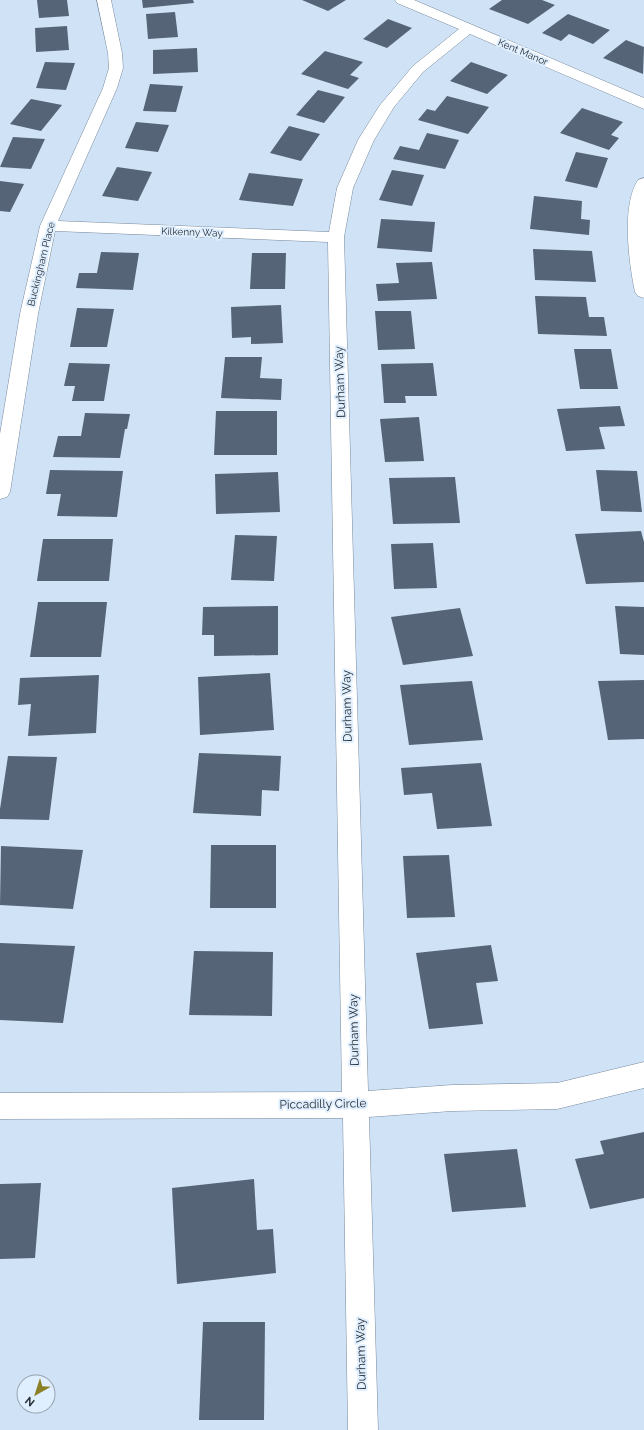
<svg xmlns="http://www.w3.org/2000/svg" width="644" height="1430" font-family="Raleway,sans-serif">
  <style>
    .building { fill: #556476 }
    .lines { fill: none; stroke-linecap: round; stroke-linejoin: round }
    .minor-casing { stroke: #78899b; stroke-width: 1 }
    .minor { fill: #fff; fill-rule: evenodd }
    .labels { text-anchor: middle; dominant-baseline: central; stroke-width: 4; stroke-linejoin: round; paint-order: stroke }
    .far-street-label { font-size: 10px; fill: #293037; stroke: #e0efff }
    .street-label { font-size: 12px; fill: #293037; stroke: #e0efff }
  </style>
  <rect width="100%" height="100%" fill="#d0e2f6"/>
  <path class="building" d="M37 0H67L69 16 39 18Z
    M142 0H193L194 3 143 8Z
    M302 0H346L328 11Z
    M502 0H542L555 5 528 24 489 9Z
    M175 12 178 37 148 39 146 14Z
    M568 14 610 30 593 44 569 34 561 41 542 33Z
    M388 19 412 28 387 48 363 39Z
    M67 26 69 50 36 52 35 28Z
    M626 40 644 47 643 74 603 58Z
    M197 48 198 72 153 74V50Z
    M325 51 363 62 350 75 359 78 348 89 301 74Z
    M45 62 75 63 66 90 36 88Z
    M471 62 508 75 487 94 450 81Z
    M150 84 183 86 176 112 143 111Z
    M318 90 345 97 324 123 296 115Z
    M447 96 489 107 468 134 418 120 427 109 435 111Z
    M31 99 62 105 41 131 10 124Z
    M582 108 623 122 611 135 619 138 609 150 560 133Z
    M136 122 169 125 158 152 125 148Z
    M289 126 320 134 301 161 270 153Z
    M427 133 459 140 445 169 393 159 400 146 419 150Z
    M13 137 45 139 31 169 0 167Z
    M576 152 608 158 597 188 565 181Z
    M117 167 152 172 138 201 102 196Z
    M392 170 424 175 412 206 379 200Z
    M249 173 303 179 293 206 239 200Z
    M0 181 24 184 10 212 0 211Z
    M534 196 582 201 581 219 590 220 589 235 530 229Z
    M381 219 435 222 432 252 377 248Z
    M533 249 592 251 596 282 535 280Z
    M101 252 139 253 133 290 76 288 79 273H97Z
    M252 253H286L285 289H250Z
    M432 262 437 299 378 301 376 284 399 283 396 263Z
    M535 296 586 297 589 317H604L607 336 538 334Z
    M281 305 283 343 251 344V337L232 338 231 307Z
    M77 308 114 309 107 347H70Z
    M375 311H411L415 349 378 350Z
    M574 349H611L618 389H580Z
    M225 357H262L260 378 282 379 281 400 221 398Z
    M69 363 110 364 104 401H72L75 386H64Z
    M433 363 437 396H405L406 403H384L381 364Z
    M620 406 625 426 599 427 605 449 566 451 557 409Z
    M216 411H277V455H214Z
    M85 413 130 414 127 429H125L120 458 53 457 58 436H81Z
    M419 417 424 461 385 462 380 419Z
    M50 470 123 471 117 517 57 516 61 494H46Z
    M596 470 637 471 642 512 601 511Z
    M278 472 280 512 216 514 215 474Z
    M455 477 460 523 393 524 389 478Z
    M641 531 644 542V582L586 584 575 534Z
    M235 535 277 536 274 581 231 580Z
    M43 539H113L109 581H37Z
    M433 543 437 588 394 589 391 544Z
    M38 602H107L101 657H30Z
    M278 606V655L214 656V635H202L203 607Z
    M615 606 644 607V655L620 654Z
    M460 608 473 656 403 665 391 617Z
    M270 673 274 730 200 735 198 677Z
    M99 675 96 733 28 736 31 704 18 705 20 678Z
    M644 680V739L608 740 598 681Z
    M472 681 483 740 409 745 400 685Z
    M199 753 281 756 279 791 262 790 261 816 193 813Z
    M8 756 57 757 49 820 0 819V809Z
    M481 763 492 826 437 829 432 793 404 795 401 768Z
    M211 845H276V908H210Z
    M1 846 83 850 73 909 0 905Z
    M449 855 455 917 407 918 403 856Z
    M0 943 75 946 63 1023 0 1020Z
    M491 945 498 981 476 983 483 1024 429 1029 416 953Z
    M194 951 273 952 272 1016 189 1015Z
    M644 1132V1198L590 1209 575 1159 604 1154 600 1141Z
    M517 1149 526 1207 452 1212 444 1154Z
    M254 1179 257 1230 273 1229 276 1273 177 1284 172 1188Z
    M41 1183 35 1258 0 1259V1184Z
    M203 1322H265L264 1420H199Z"/>
  <g class="lines">
    <g class="minor-casing">
      <path id="minor" d="M97 0H111L122 53 123 68 117 88 58 221 329 232 337 188 358 140 380 105 413 66 459 29 397 3 395 0H414L644 98V109L470 34 423 72 394 107 374 140 353 188 344 237 368 1091 452 1085 557 1083 644 1062V1088L557 1109 452 1111 369 1117 378 1430H348L343 1118 0 1119V1093L342 1092 328 242 55 231 38 314 10 492 7 497 0 499V434L20 314 40 226 103 88 109 68 108 53Z
        M644 178V298L638 296 635 292C629 264 621 205 638 180Z"/>
    </g>
    <use href="#minor" class="minor"/>
  </g>
  <g class="labels">
    <g class="far-street-label">
      <text transform="translate(523 52) rotate(23)">Kent Manor</text>
      <text transform="translate(192 232) rotate(2)">Kilkenny Way</text>
      <text transform="translate(41 264) rotate(-76)">Buckingham Place</text>
    </g>
    <g class="street-label">
      <text transform="translate(340 382) rotate(-92)">Durham Way</text>
      <text transform="translate(347 706) rotate(-91)">Durham Way</text>
      <text transform="translate(354 1030) rotate(-91)">Durham Way</text>
      <text transform="translate(323 1104) rotate(-1)">Piccadilly Circle</text>
      <text transform="translate(361 1354) rotate(-91)">Durham Way</text>
    </g>
  </g>
  <g transform="translate(36 1394) rotate(219)"><circle r="19" fill="#e0efff" stroke="#97a3af"/>
  <path d="M0-3L7 15L0 10L-7 15Z" fill="#8c8026"/>
  <text y="-6" font-size="11" font-weight="bold" text-anchor="middle" fill="#293037">N</text>
  </g>
</svg>
